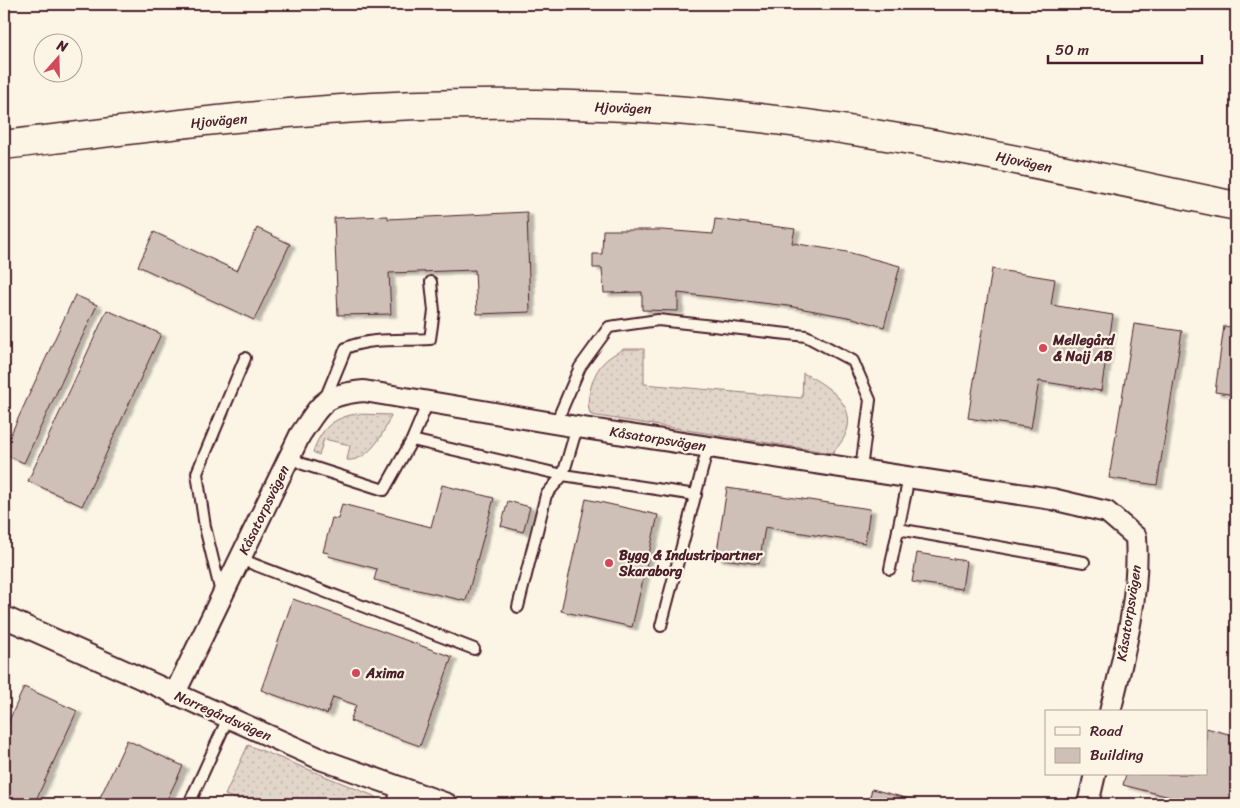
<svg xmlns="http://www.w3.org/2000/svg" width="1240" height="808" font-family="Sriracha,sans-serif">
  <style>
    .grass { fill: url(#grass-dots); stroke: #967a7a }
    .building { fill: #cfc0b7; stroke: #4a1f2b; filter: url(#shadow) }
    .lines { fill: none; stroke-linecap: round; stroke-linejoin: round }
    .service-casing { stroke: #4a1f2b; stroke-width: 14 }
    .minor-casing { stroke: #4a1f2b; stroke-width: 24 }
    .primary-casing { stroke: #4a1f2b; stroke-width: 31 }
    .service { stroke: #fcf5e5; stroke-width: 10 }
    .minor { stroke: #fcf5e5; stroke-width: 20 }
    .primary { stroke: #fcf5e5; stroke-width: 28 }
    .poi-dot { fill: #d1495b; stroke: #fcf5e5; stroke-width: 2 }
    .labels { text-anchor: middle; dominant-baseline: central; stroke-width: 4.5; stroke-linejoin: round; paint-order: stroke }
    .street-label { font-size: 14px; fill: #4a1f2b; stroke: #fcf5e5 }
    .poi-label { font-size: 14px; font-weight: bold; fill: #4a1f2b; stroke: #fcf5e5; text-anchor: start }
  </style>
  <defs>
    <pattern id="grass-dots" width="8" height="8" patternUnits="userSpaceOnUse" patternTransform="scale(1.25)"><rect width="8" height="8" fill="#e2d5ca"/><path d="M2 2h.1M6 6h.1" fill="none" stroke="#c3b6ae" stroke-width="1.8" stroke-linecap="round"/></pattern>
    <filter id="shadow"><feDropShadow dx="5.5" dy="3" stdDeviation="1" flood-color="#0004"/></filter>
  </defs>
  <rect width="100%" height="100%" fill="#fcf5e5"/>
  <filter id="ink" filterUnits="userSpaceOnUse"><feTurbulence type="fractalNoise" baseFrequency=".02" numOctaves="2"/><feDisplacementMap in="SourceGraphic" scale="10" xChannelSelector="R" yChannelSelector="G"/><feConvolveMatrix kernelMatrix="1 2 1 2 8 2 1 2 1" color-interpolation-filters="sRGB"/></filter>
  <g filter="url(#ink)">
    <path class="grass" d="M624 349H644V384L802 398 803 373C839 391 868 417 832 453L591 415C587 407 588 399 590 391 595 369 603 359 624 349Z
      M356 414 391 415C385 432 369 462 347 460L350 445 324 439 319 455 313 452C321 429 332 418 356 414Z
      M248 745 374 796 379 801 378 804H249L225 795Z"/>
    <path class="building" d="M527 212 530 312 477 314 475 270 389 273 391 314 338 315 334 218 388 216V219Z
      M715 219 795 229 792 243 847 252 900 266 884 327 853 318 788 306 678 293V311L642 310V292L604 293 602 268H593V254H602L603 230H662L713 234Z
      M257 228 290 244 254 320 138 266 154 232 237 271Z
      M992 269 1055 279 1051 305 1113 315 1101 391 1039 381 1031 428 968 418Z
      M75 295 97 305 24 463 4 454V449Z
      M107 310 161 334 82 506 28 481Z
      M1134 324 1182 331 1157 485 1109 478Z
      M1224 326 1236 328V395L1215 392Z
      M442 485 494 498 466 601 374 580 377 569 328 556 329 553 323 552 332 518 338 519 342 504 431 527Z
      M727 488 870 509 865 543 765 527 759 564 716 558Z
      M586 499 658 515 632 627 561 611Z
      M508 501 530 507 523 532 501 526Z
      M917 553 966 561 962 589 912 582Z
      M293 599 452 657 420 746 350 721 356 705 333 697 327 714 261 690Z
      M24 687 77 711 34 804H4V732Z
      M1206 728 1236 736V804H1197L1123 785 1126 774H1206Z
      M127 740 183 766 165 804H97Z
      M872 789 928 804H868Z"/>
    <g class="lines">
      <g class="service-casing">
        <path id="service" d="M325 399 346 348C371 337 403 341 430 339L434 311 431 282
          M556 423 580 367 609 327 658 320 806 336 853 361 870 400 861 469
          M412 440 563 475 696 495
          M290 457 303 464 384 490 412 440 428 402
          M898 529 1084 562
          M240 559 474 649
          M890 569 909 477
          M221 593 205 527 197 473 245 358
          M518 607 546 495 563 475 577 427
          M661 626 708 447
          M189 804 228 718
          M393 804 397 787"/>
      </g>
      <g class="minor-casing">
        <path id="minor" d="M4 617 323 760 447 804
          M174 695 300 435C322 403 322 395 364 391L577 427 1052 499 1107 512 1136 537C1140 597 1124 654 1110 712
          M1088 804 1095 774"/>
      </g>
      <g class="primary-casing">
        <path id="primary" d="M4 145C111 132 219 118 327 110 432 102 539 102 645 108 845 119 1041 165 1236 206"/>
      </g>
      <use href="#service" class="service"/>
      <use href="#minor" class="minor"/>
      <use href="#primary" class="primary"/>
    </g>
  </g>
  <g class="poi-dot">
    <circle cx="1043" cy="348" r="5"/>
    <circle cx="609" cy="563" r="5"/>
    <circle cx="356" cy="673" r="5"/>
  </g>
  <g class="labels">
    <g class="street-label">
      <text transform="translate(623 108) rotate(2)">Hjovägen</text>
      <text transform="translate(219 121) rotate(-5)">Hjovägen</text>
      <text transform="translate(1024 162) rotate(12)">Hjovägen</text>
      <text transform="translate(658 439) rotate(9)">Kåsatorpsvägen</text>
      <text transform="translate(264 510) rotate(-64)">Kåsatorpsvägen</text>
      <text transform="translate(1129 613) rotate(-81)">Kåsatorpsvägen</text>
      <text transform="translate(223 716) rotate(24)">Norregårdsvägen</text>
    </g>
    <g class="poi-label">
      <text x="1053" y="340">Mellegård<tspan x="1053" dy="16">&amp; Naij AB</tspan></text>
      <text x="619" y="555">Bygg &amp; Industripartner<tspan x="619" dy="16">Skaraborg</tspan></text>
      <text x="366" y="673">Axima</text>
    </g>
  </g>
  <rect width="1240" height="808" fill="none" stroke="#fcf5e5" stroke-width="20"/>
  <rect x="10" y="10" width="1220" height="788" fill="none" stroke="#4a1f2b" stroke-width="2" filter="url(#ink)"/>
  <rect x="1045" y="710" width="162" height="65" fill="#fcf5e5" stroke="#b59f9b"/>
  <rect x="1055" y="727" width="25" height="8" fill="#fcf5e5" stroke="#b59f9b"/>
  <text x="1090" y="736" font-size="15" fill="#4a1f2b">Road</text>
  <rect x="1055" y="748" width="25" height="15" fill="#cfc0b7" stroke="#b59f9b"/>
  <text x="1090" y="760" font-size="15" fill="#4a1f2b">Building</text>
  <g transform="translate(58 58) rotate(20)"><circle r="24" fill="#fcf5e5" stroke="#b59f9b"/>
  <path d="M0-4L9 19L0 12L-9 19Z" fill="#d1495b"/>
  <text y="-8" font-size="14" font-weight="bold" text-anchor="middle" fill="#4a1f2b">N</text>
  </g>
  <path d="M1048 55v8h154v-8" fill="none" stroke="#4a1f2b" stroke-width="2.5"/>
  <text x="1055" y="55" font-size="15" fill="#4a1f2b" stroke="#fcf5e5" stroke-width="4" paint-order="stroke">50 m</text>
</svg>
